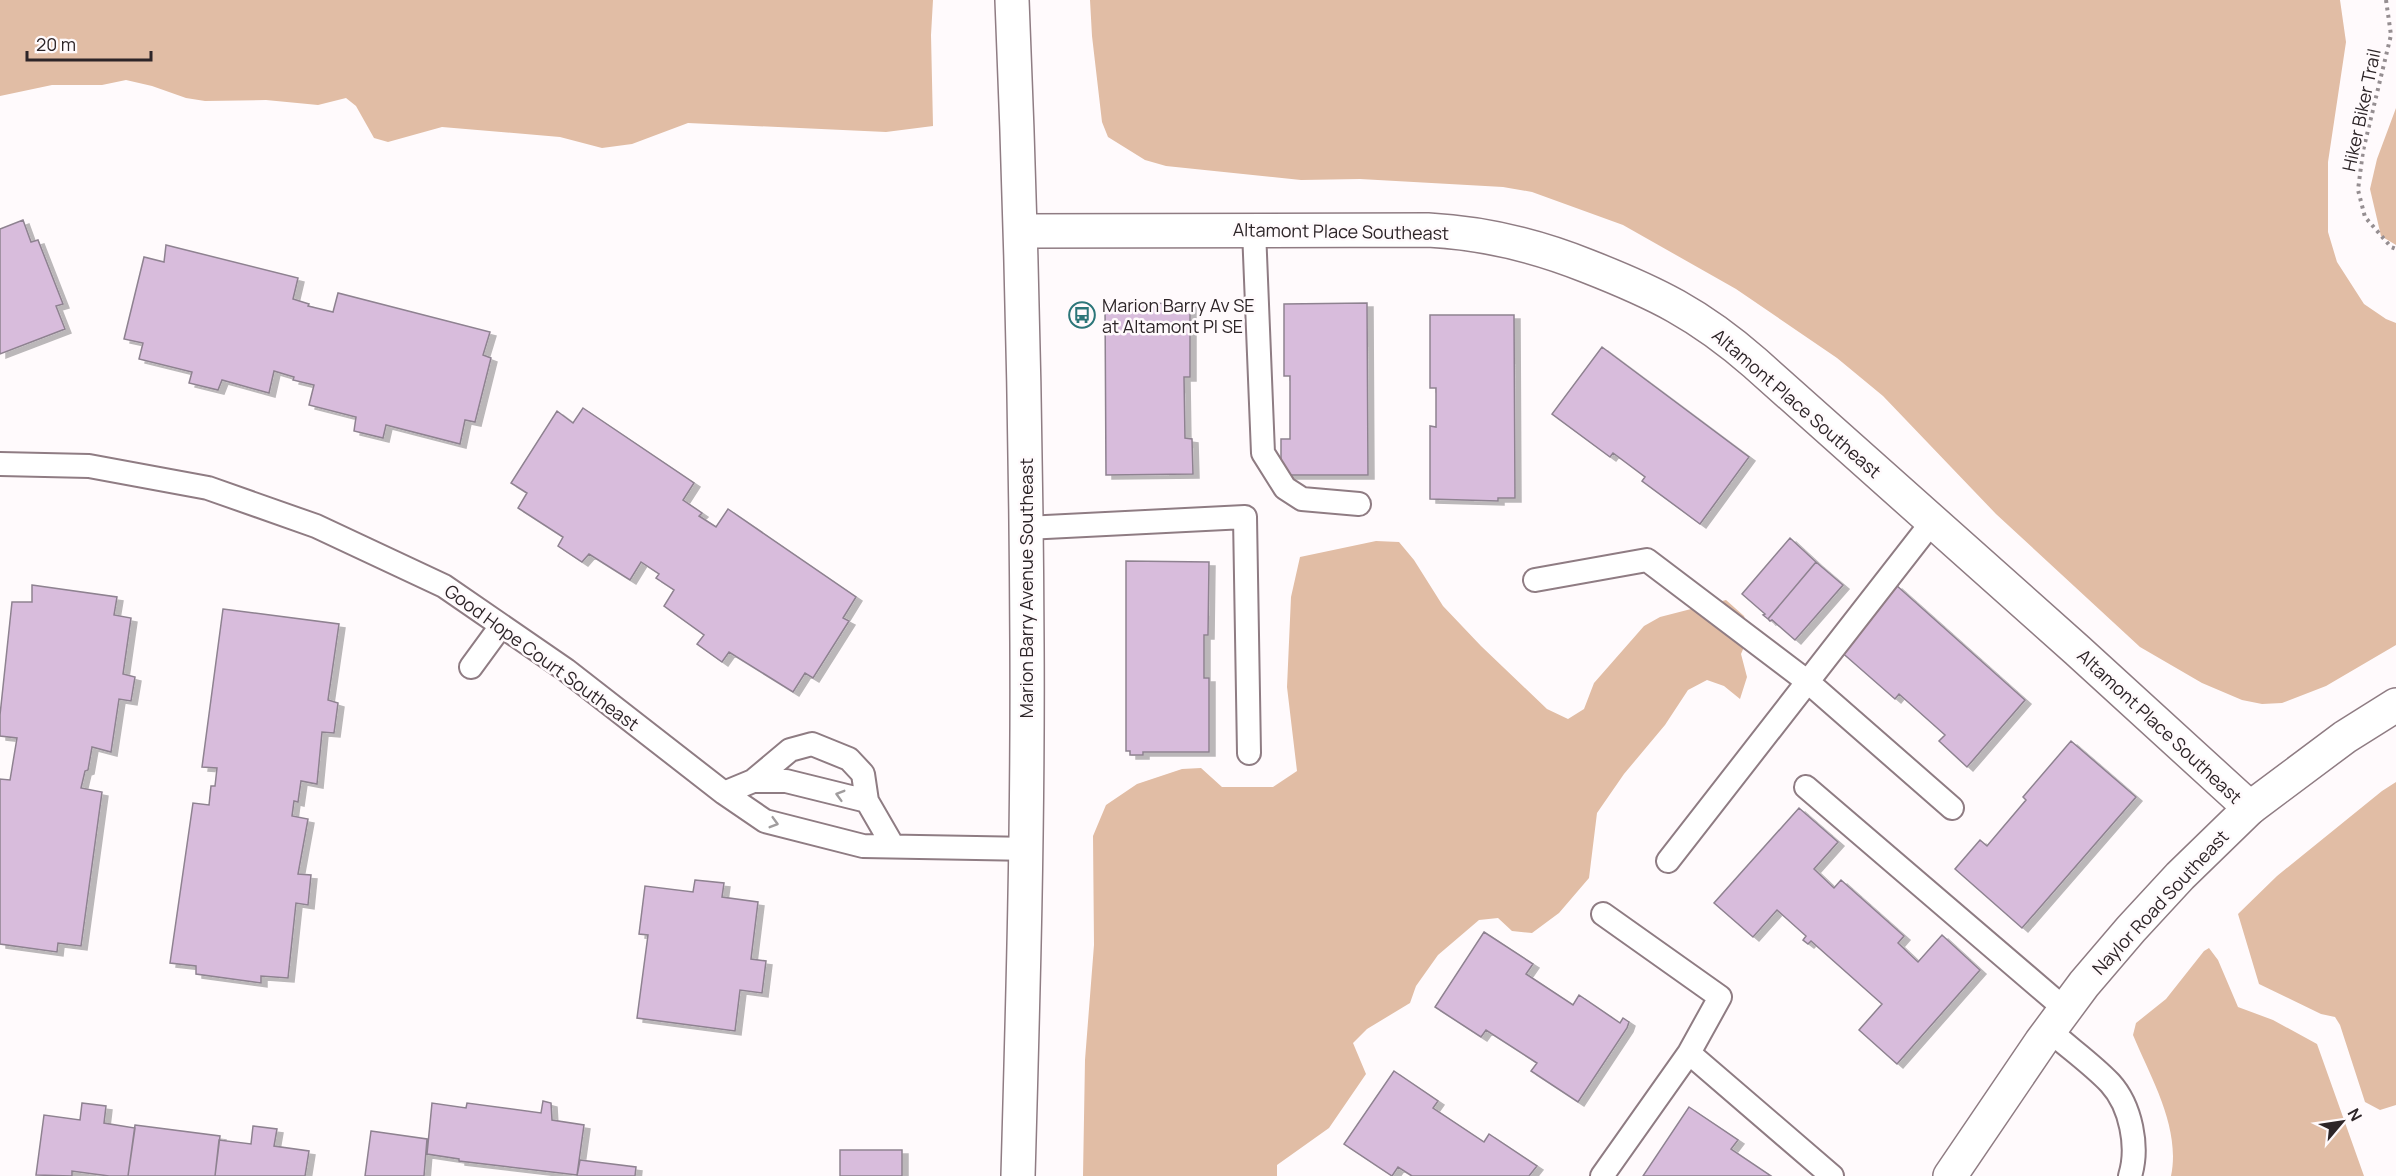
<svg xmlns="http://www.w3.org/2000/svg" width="2396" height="1176" font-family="Manrope,sans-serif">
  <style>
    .forest { fill: #e1bda5 }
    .building { fill: #d8bcdc; stroke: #8e8290; stroke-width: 1.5; filter: url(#shadow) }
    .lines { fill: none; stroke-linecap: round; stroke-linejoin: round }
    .lane-casing { stroke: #8f7c83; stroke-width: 26 }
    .street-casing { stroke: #8f7c83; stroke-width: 36 }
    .secondary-casing { stroke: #8f7c83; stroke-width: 36 }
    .path { stroke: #958e91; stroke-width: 4; stroke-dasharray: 3 4.5; stroke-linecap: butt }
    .lane { stroke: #fff; stroke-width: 22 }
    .street { stroke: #fff; stroke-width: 33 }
    .secondary { stroke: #fff; stroke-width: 33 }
    .oneway { stroke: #a09d9e }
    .labels { text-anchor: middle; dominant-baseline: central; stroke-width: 5; stroke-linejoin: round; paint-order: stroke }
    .street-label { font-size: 18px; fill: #2d2528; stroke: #fffafc }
    .poi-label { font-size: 18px; fill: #2d2528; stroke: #fffafc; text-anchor: start }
  </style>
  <defs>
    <filter id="shadow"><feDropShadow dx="6" dy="4" stdDeviation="0" flood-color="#0004"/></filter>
  </defs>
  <rect width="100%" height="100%" fill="#fffafc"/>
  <path class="forest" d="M0 0H933L931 35 933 126 886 132 688 123 632 144 602 148 560 137 442 127 388 142 374 138 356 106 346 98 318 105 266 100 205 101 186 98 152 86 126 80 102 85H52L0 96Z
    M1090 0H2340L2346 42 2328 162V232L2337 262 2364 304 2386 319 2396 323V645L2326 686 2282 703 2262 704 2242 700 2202 683 2140 647 1996 514 1883 396 1837 358 1736 289 1623 225 1532 192 1503 187 1360 179 1301 180 1166 166 1145 160 1108 137 1102 122 1092 36Z
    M2396 108V245L2381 236 2370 189 2377 159Z
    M1376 541 1399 542 1414 560 1443 606 1481 646 1547 709 1568 719 1584 709 1594 683 1644 626 1660 617 1726 600 1744 616 1750 633 1741 654 1747 677 1740 699 1724 686 1707 680 1688 690 1665 725 1624 774 1597 813 1589 878 1559 913 1532 933 1512 931 1498 918 1479 920 1438 955 1416 986 1410 1003 1367 1029 1353 1043 1366 1074 1329 1128 1277 1165V1176H1083L1085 1060 1094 945 1093 836 1106 805 1137 784 1182 769 1201 768 1222 787H1273L1297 771 1287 687 1291 597 1300 557Z
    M2396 782V1105L2380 1110 2365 1102 2340 1025 2335 1017 2321 1014 2259 984 2238 914 2277 876 2382 791Z
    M2209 948 2218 960 2238 1007 2273 1020 2317 1044 2364 1176H2171C2181 1128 2151 1078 2133 1035L2136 1023 2166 999 2204 951Z"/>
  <path class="building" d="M23 220 31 242 38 240 63 304 56 306 65 329 0 354V229Z
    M166 245 298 278 293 299 309 304 308 306 333 312 338 293 490 332 483 355 491 358 475 422 465 420 460 444 386 425 383 438 354 431 356 417 309 405 314 385 293 380 294 377 274 371 269 393 222 380 218 390 189 383 192 372 139 359 143 343 124 339 144 257 164 262Z
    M1190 303V377H1184L1185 438 1192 439 1193 474 1106 475 1105 304Z
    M1367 303 1368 475H1281V439H1290V376H1284V304Z
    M1430 315H1514L1515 498H1498V501L1430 499V426L1436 427V388H1430Z
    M1602 347 1749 457 1700 524 1642 481 1645 477 1613 453 1610 457 1552 414Z
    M583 408 694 483 683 500 702 513 699 516 716 527 728 509 856 597 843 618 849 621 813 678 805 673 793 692 729 652 722 662 697 644 704 635 664 606 674 590 656 578 659 574 641 562 630 580 589 554 582 562 558 546 563 537 518 508 527 493 511 483 557 411 573 423Z
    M1790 538 1816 562 1768 619 1763 615 1765 614 1742 594Z
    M1126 561 1209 562 1208 635H1204V678H1209V752H1143V755H1130V751H1126Z
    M1816 562 1843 585 1795 640 1772 620 1770 621 1768 619Z
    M32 585 117 597 114 615 131 618 123 674 135 677 131 701 119 699 111 752 92 747 88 770 85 771 81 788 102 792 81 946 58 943 57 952 0 944V779L10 780 17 738 0 736V715L12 602H32Z
    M1896 585 2025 700 1967 767 1939 741 1945 735 1899 694 1895 699 1839 650Z
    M223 609 339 624 328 700 338 703 334 733 322 732 317 784 301 781 298 802 294 801 292 816 308 819 298 874 311 875 308 905 296 903 288 978 261 976V983L196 974V966L170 963 193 803 209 805 211 786H215L217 768 202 767Z
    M2071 741 2136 797 2022 928 1955 869 1980 840 1987 846 2026 800 2023 797Z
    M1799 808 1838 842 1814 869 1834 888 1841 880 1904 936 1898 943 1918 962 1942 935 1980 970 1897 1064 1859 1030 1882 1004 1811 941 1808 944 1803 940 1806 936 1777 910 1753 937 1714 903Z
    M695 880 724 883 722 897 758 902 751 959 766 961 762 993 740 990 735 1031 637 1018 648 935 639 934 645 886 693 892Z
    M1484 932 1533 964 1526 974 1573 1005 1579 995 1620 1023 1623 1018 1629 1022 1627 1028 1578 1102 1531 1071 1537 1063 1486 1030 1481 1037 1435 1007Z
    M1394 1071 1438 1101 1433 1108 1484 1142 1489 1134 1537 1166 1529 1176H1412L1398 1167 1392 1176 1344 1144Z
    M543 1101 551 1103 552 1120 584 1125 577 1175 459 1161V1159L427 1154 432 1103 466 1108 467 1103 541 1113Z
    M82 1103 106 1106 104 1123 135 1128 128 1176H109L72 1171V1176L36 1175 44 1115 80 1120Z
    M1689 1107 1738 1140 1731 1149 1771 1176H1643Z
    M135 1125 220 1136 215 1176H128Z
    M253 1126 277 1129 274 1146 309 1151 305 1176H215L219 1140 251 1144Z
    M371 1131 427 1139 424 1176H365Z
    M840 1150H902V1176H840Z
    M580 1160 636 1167 635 1176H577Z"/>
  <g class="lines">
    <g class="lane-casing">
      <path id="lane" d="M1254 230 1263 453 1285 488 1302 499 1359 504
        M0 464 89 466 208 488 316 526 444 586 566 670 724 793 765 821 863 846 1026 849
        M1026 528 1245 517 1249 753
        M1535 580 1647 560 1808 682 1952 808
        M471 667 501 626
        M753 781 790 750 812 744 849 759 863 774 867 801
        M1806 787 2065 1009
        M724 793 753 781H786L867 801 893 846
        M1668 861 1932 522
        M1603 914 1720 997 1689 1053
        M2049 1030C2069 1048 2092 1064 2110 1083 2131 1106 2139 1147 2130 1176
        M1602 1176 1689 1053 1832 1176"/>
    </g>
    <g class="street-casing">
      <path id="street" d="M1022 231 1428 230C1484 233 1535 245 1587 266 1656 293 1699 314 1755 363L2077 650 2250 808"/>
    </g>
    <g class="secondary-casing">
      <path id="secondary" d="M1012 0C1021 215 1026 429 1027 644 1028 821 1023 999 1018 1176
        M1950 1176 2041 1042 2084 984 2131 929 2180 876 2250 808 2345 737 2396 705"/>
    </g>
    <path class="path" d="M2386 0 2391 35 2363 151 2358 190 2365 217 2391 247 2396 249"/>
    <use href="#lane" class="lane"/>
    <use href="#street" class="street"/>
    <use href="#secondary" class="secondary"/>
  </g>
  <defs><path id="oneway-chevron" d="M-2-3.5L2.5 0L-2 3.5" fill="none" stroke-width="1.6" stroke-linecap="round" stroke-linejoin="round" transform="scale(1.5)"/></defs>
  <g class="oneway">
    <use href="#oneway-chevron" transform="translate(840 795) rotate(-164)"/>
    <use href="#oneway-chevron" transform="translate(774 823) rotate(16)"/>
  </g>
  <defs>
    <g id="bus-ring" transform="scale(1.35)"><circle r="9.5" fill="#fffafc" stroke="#2c7679" stroke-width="1.5"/><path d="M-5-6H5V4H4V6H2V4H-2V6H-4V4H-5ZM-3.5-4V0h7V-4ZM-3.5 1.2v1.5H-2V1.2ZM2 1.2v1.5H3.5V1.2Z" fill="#2c7679"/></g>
  </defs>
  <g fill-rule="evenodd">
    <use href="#bus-ring" x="1082" y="315"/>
  </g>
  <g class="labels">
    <g class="street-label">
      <text transform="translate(2361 110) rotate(-78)">Hiker Biker Trail</text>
      <text transform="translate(1341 231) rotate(1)">Altamont Place Southeast</text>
      <text transform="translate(1797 403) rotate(41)">Altamont Place Southeast</text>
      <text transform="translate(1026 588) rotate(-90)">Marion Barry Avenue Southeast</text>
      <text transform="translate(542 657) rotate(36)">Good Hope Court Southeast</text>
      <text transform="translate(2160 726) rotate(43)">Altamont Place Southeast</text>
      <text transform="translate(2160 902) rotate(-47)">Naylor Road Southeast</text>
    </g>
    <g class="poi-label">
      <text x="1102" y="305">Marion Barry Av SE<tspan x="1102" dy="21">at Altamont Pl SE</tspan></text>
    </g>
  </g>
  <g transform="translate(2342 1122) rotate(61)" stroke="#fffafc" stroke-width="4.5" paint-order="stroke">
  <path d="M0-4.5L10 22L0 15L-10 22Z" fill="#2d2528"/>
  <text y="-9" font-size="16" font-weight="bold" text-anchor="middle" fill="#2d2528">N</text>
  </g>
  <path d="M27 51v9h124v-9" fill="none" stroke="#2d2528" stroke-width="3"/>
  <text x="36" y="51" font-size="18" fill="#2d2528" stroke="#fffafc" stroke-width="4.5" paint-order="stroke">20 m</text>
</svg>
